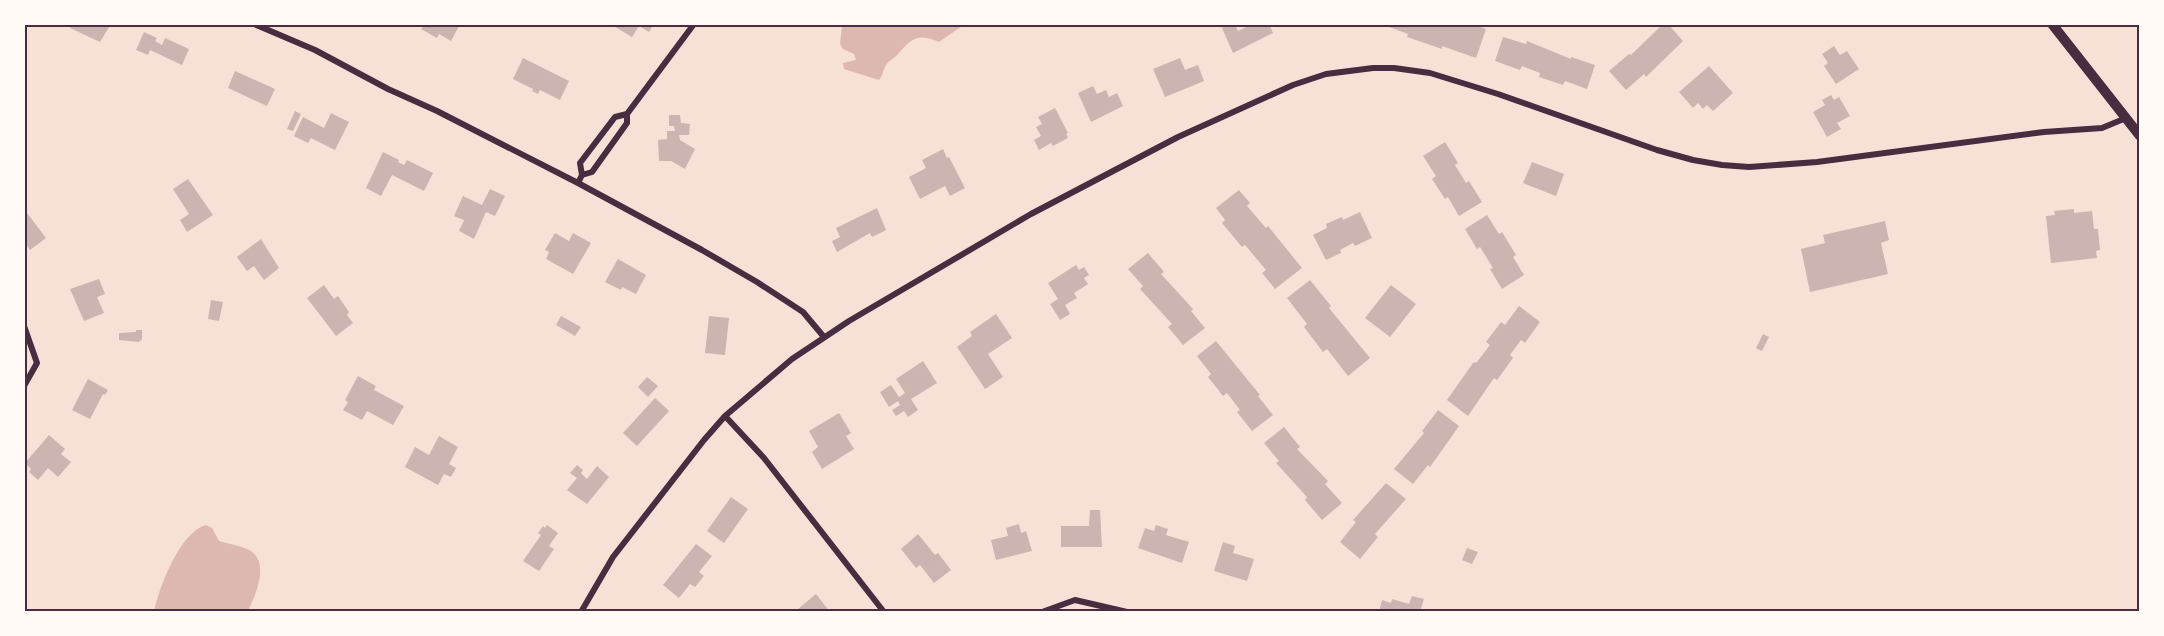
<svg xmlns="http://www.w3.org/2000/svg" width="2164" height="636" font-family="Karla,sans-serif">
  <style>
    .water { fill: #dcb8b0 }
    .building { fill: #ccb4b1 }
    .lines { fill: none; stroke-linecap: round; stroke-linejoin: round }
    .minor { stroke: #4a2c40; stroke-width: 6 }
    .secondary { stroke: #4a2c40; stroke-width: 10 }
    .neatline { fill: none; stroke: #4a2c40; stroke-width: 2 }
  </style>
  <rect width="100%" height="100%" fill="#f7e1d7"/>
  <path class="water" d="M839 24H965L939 42C918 33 912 38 898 54 894 59 887 61 885 67 882 73 883 75 879 80L844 69 843 63 856 60 854 54 843 49 840 44 842 27Z
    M206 525 212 528 219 541C229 544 243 546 251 551 270 564 255 597 247 612H154C159 587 180 532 206 525Z"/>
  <path class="building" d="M71 24H111L100 42 70 28Z
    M418 24H460L451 41 439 34 437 38 421 29 423 27Z
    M610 24H654L649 32 639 26 632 37Z
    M1231 24H1235L1238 31 1252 24H1269L1273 33 1233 53 1222 28Z
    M1381 24H1473L1486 29 1476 58 1442 46V49L1407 37 1408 34Z
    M1663 24H1668L1683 41 1646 77 1644 74 1626 90 1609 71 1629 54 1631 55Z
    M144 32 157 38 155 41 162 45 165 38 189 49 182 65 150 50 148 55 136 50Z
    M1503 37 1526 44 1527 41 1571 59V57L1595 65 1587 89 1565 81 1563 85 1539 77 1540 73 1522 66 1520 70 1495 61Z
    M1834 46 1840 55 1847 51 1859 69 1836 84 1824 66 1828 63 1822 54Z
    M523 58 569 81 560 100 540 90 538 94 532 91 533 89 513 79Z
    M1180 58 1185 70 1198 65 1204 81 1165 97 1153 69Z
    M1709 66 1733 93 1713 111 1707 105 1703 109 1698 103 1693 108 1679 92Z
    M235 71 275 89 267 106 228 88Z
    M1093 86 1097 94 1106 90 1109 97 1117 93 1123 106 1091 122 1078 93Z
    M1831 95 1834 100 1839 97 1850 116 1837 123 1841 129 1827 137 1813 112 1825 105 1822 100Z
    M1055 108 1068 133 1066 134 1068 138 1053 146 1051 143 1039 150 1034 140 1041 136 1036 127 1042 124 1038 117Z
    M295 111 301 114 293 131 287 129Z
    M331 113 349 122 335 150 311 138 308 143 294 136 303 117 324 128Z
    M669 115H680L681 123 690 124 689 135H679L680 140 695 149 685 169 671 161H659L658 140 667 139V131H675L674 126H669Z
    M1445 142 1458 163 1455 165 1466 183 1469 181 1482 202 1459 216 1448 197 1445 199 1432 179 1436 176 1423 156Z
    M943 149 947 158 949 157 965 188 950 196 945 186 920 199 909 177 926 168 922 160Z
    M383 152 399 160 398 162 404 165 407 160 433 173 424 191 392 175 381 196 366 188Z
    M1532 162 1564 174 1556 196 1523 183Z
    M188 179 213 215 187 232 180 220 189 214 173 189Z
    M490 189 505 196 495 216 486 212 474 239 459 231 464 220 454 216 463 196 482 205Z
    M1239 190 1250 203 1247 206 1266 228 1268 226 1302 268 1275 289 1262 273 1266 270 1245 245 1242 247 1222 223 1225 220 1216 208Z
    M877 208 886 230 872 237 870 233 837 252 832 241 840 237 836 228Z
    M24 209 46 238 30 250 24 241Z
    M2074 209V213L2092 211 2094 229H2098L2100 250 2096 251 2097 258 2051 263 2046 216 2055 215 2054 211Z
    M1360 212 1372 238 1355 246 1353 243 1340 250 1341 253 1326 260 1313 235 1327 228 1326 224 1342 217 1343 220Z
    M1487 215 1499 234 1502 232 1516 255 1513 257 1524 275 1502 289 1490 269 1493 268 1480 247 1477 249 1465 229Z
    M1885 221 1889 240 1881 243 1888 274 1810 292 1801 249 1825 243 1823 235Z
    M555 233 569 241 573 233 591 243 573 274 546 259 549 252 545 250Z
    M261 239 279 268 264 280 254 266 247 271 237 257Z
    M1148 253 1164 272 1161 274 1193 309 1191 311 1205 328 1183 345 1168 327 1172 324 1140 289 1143 286 1128 269Z
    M618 259 646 275 636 294 622 287 621 290 605 282Z
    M1076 265 1079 270 1084 267 1089 275 1084 278 1088 284 1074 293 1077 298 1065 305 1070 314 1060 320 1050 304 1058 299 1048 283Z
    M99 279 105 294 97 297 104 313 84 321 70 289Z
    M1310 280 1331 306 1329 308 1370 358 1348 376 1327 349 1323 352 1304 327 1307 324 1287 298Z
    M324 285 334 299 338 296 349 312 347 315 353 323 336 336 307 298Z
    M1391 285 1416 304 1390 337 1365 318Z
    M211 300 223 302 219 321 208 319Z
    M1519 306 1540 322 1525 343 1521 340 1510 355 1513 358 1497 380 1494 378 1468 416 1447 400 1473 363 1477 362 1490 345 1486 342 1501 322 1505 325Z
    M996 314 1012 338 988 354 1003 377 985 389 957 347 972 336 970 332Z
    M561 316 581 327 575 336 556 325Z
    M709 316 729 318 725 355 705 353Z
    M136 330H142V339L139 342 119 340V333L136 332Z
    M1763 334 1769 337 1762 351 1756 348Z
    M1216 341 1260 395 1258 396 1273 415 1252 431 1237 412 1240 410 1227 393 1223 396 1208 377 1211 374 1197 356Z
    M923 361 937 383 911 399 918 410 908 417 904 411 896 416 892 410 900 405 898 401 889 407 880 392 891 385 899 397 905 393 896 379Z
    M358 376 376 386 374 390 404 406 393 425 367 411 362 420 343 410 348 402 345 400Z
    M647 377 658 386 648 397 638 387Z
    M88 379 108 390 105 395 103 394 90 419 72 410Z
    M655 398 669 411 637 446 623 433Z
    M1438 410 1459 426 1430 467 1428 465 1413 484 1394 469 1424 433 1422 431Z
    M839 413 851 433 846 436 854 449 822 469 812 452 818 447 809 431Z
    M1284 427 1300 447 1297 449 1328 481 1325 484 1342 503 1322 520 1305 500 1307 497 1276 463 1279 461 1264 443Z
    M49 435 65 449 61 454 71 462 58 477 48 468 38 480 29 472 31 469 25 463Z
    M439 436 458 447 449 464 456 468 451 477 444 474 438 485 405 467 415 447 429 455Z
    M577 465 583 470 581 473 587 479 597 466 609 477 587 504 567 490 577 478 570 473Z
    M1386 483 1406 499 1375 534 1378 537 1360 559 1340 542 1356 522 1353 520Z
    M731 497 748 509 724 543 707 531Z
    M1090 510H1100L1102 547H1061V526H1089Z
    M1019 524 1021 533 1026 531 1032 551 996 560 991 540 1008 536 1006 528Z
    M547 525 558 533 549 546 554 549 539 571 523 561 541 535 538 533 543 526 545 528Z
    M1156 525 1168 529 1166 535 1189 542 1182 563 1138 548 1145 528 1154 531Z
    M918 534 935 555 938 553 951 570 934 583 920 565 916 568 901 549Z
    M1223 542 1235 546 1233 553 1254 559 1247 581 1214 571Z
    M696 544 712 556 699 572 704 576 695 587 690 584 679 598 663 585Z
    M1467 548 1478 552 1472 564 1462 560Z
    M816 594 830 612H801L798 609Z
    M1412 596 1424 599 1420 612H1379L1382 600 1391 603 1392 599 1409 604Z"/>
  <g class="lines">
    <path class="minor" d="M254 24 315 50 388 89 437 111 578 183 702 250 757 282 803 312 824 337
      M582 175 592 172 627 123V114L694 24
      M578 183 582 175 580 163 615 117 627 114
      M24 326 37 363 24 386
      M725 416 764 458 884 612
      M581 612 613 557 704 440 725 416 792 359 849 321 1031 214 1178 137 1293 85 1326 74 1373 68H1394L1430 73 1498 94 1657 150 1693 160 1722 165 1749 167 1817 162 2044 132 2102 128 2126 118
      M1042 612 1075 600 1127 612"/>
    <path class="secondary" d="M2052 24 2140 136"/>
  </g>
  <rect width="2164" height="636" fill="none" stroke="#fffaf5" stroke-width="51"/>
  <rect x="26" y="26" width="2112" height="584" class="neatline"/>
</svg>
